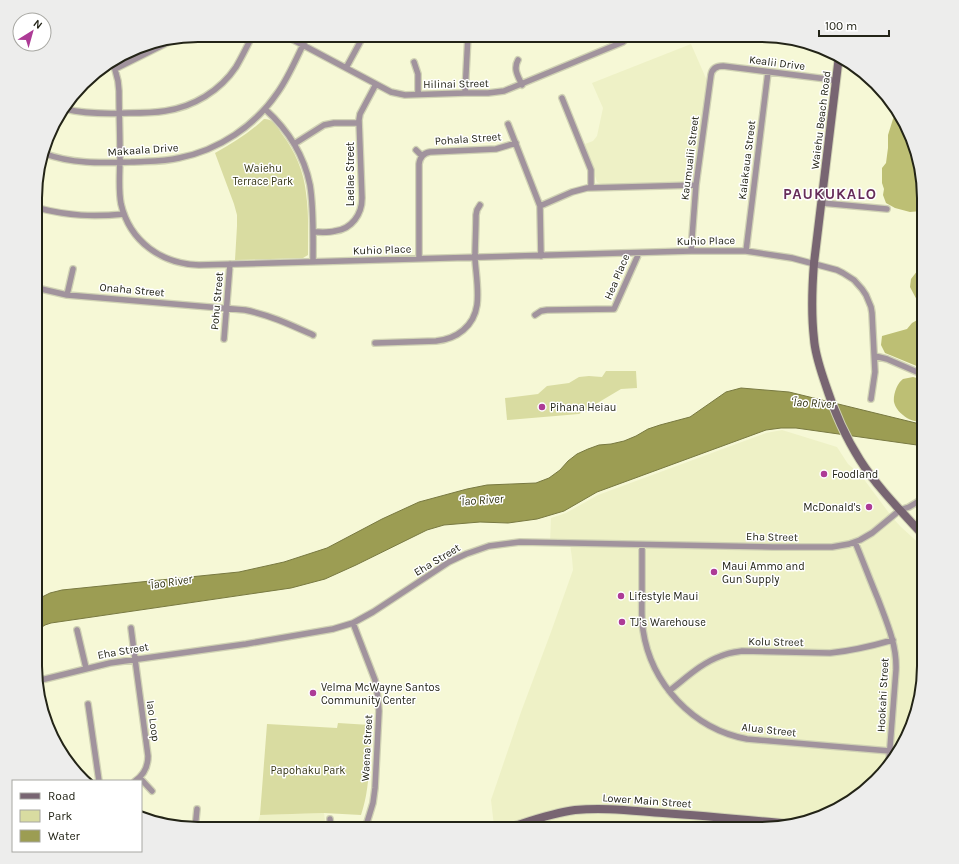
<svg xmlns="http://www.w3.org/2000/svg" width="959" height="864" font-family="Karla,sans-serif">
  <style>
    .built { fill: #eef1c6 }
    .green { fill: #d9dca1 }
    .forest { fill: #bdbf74 }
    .water { fill: #9c9d53; stroke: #787941 }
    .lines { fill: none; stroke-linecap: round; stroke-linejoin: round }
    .street-casing { stroke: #d0d2b4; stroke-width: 8 }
    .secondary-casing { stroke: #d0d2b4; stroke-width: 10 }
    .street { stroke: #a1939d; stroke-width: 5.5 }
    .secondary { stroke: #786572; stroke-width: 8 }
    .poi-dot { fill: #ad3b96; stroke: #fff; stroke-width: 1.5 }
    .labels { text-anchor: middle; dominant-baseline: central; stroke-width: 3; stroke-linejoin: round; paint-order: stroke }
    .street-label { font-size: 11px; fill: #232417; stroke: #fff }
    .park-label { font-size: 11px; fill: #353514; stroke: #fff }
    .poi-label { font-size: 11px; fill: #232417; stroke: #fff; text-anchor: start }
    .water-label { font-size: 12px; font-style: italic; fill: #313210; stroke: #fff }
    .district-label { font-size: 15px; font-weight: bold; letter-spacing: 1px; fill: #662d59; stroke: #fff }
    .rim { fill: none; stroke: #232417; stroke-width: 2 }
  </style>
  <rect width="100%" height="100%" fill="#f6f8d6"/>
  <path class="built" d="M691 44 708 83 696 177 693 181 689 183 601 184 597 182 585 144 593 141 597 136 603 108 592 83Z
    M782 430 837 447 848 464 860 474 892 517 900 526 924 548V574L916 581 924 596V666L912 729 869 788 823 817 771 829H496L494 826 491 800 521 712 551 632 573 570 572 558 570 544 550 543 551 518 566 513 598 495 766 433Z
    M324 813 326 829H256L260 815Z"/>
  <path class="green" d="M264 119C273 118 278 128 282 134 295 151 304 172 306 193 309 214 308 235 308 255L303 258 235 260 237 226V215L234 204 215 153C233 143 249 133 264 119Z
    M606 371H636L637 388 621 389 579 414 507 420 505 398 538 394 547 386 569 383 579 377 589 376 602 377Z
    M338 723 370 725C369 754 371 786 361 815L324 813 260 815 267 724 337 728Z"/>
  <path class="forest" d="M897 112 912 135 924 187V209L921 211 910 212 895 208 886 203 883 195 884 189 882 183V168L886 163 888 148V135L893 119Z
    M924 268V353L921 357 923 364 919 367 885 353 881 345 882 336 907 329 912 323 919 319V304L910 287 911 279 918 270Z
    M913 377 924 380V423C917 422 908 420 903 415 899 412 895 407 894 402 893 395 897 383 903 379 906 378 910 378 913 377Z"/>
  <path class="water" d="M741 388 789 392 924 425V446L796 428H781L766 430 597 492 564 511 537 519 508 523 480 522 444 525 427 530 356 565 325 579 291 588 51 623 45 625 36 631V600L50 593 62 590 239 572 284 562 327 548 382 519 419 502 467 489 487 485 536 483 549 478 560 470 568 461 577 454 588 449 599 445 611 444 624 441 636 436 648 429 660 425 690 417 726 392Z"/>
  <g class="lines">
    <g class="street-casing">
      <path id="street" d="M284 35 391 92 405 95 465 93H488L504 91 623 42 630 35
        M518 60C513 69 518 76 522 85
        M113 62 118 81 119 91C119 113 120 134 120 156 120 172 118 188 121 204 130 242 162 264 199 265L691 251H746L792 258 837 270 843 273 854 280 862 289 866 295 871 307 872 313 875 372 871 399
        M414 62 418 74V94
        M346 68 364 35
        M115 69 175 39
        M465 93 468 35
        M562 98 589 165 591 170V187
        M65 109C86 114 107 114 129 113 141 113 153 113 165 111 193 107 220 91 236 67 242 57 247 46 253 35
        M265 109C287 129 304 155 310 185 314 210 313 237 313 262
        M508 124 540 206 541 256
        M294 144 324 125 334 123H359
        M416 150 422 156
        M43 153C71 164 101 163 131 162 147 161 163 162 179 158 219 150 255 126 278 92 290 75 298 54 308 35
        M822 203 887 209
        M540 206 572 192 587 188 696 185
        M38 208C69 216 93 217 124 214
        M313 232C320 232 328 233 335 231 352 229 362 214 362 198L359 120 360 114 376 84
        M691 251 696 185 711 75C712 69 716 66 723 66L827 79 836 81
        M746 251 768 72
        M419 258V164C420 157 423 153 430 152L496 149 516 143
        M37 288 67 295 245 310C270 315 291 325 313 335
        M67 295 73 269
        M535 315 541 311 547 310 614 309 639 253
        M224 339 230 264
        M375 343 436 341C457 339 474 326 477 305 479 290 476 274 475 259 475 244 476 230 476 215L477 210 480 205
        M875 356 887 359 924 375
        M855 542C863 561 870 580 878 599 887 623 897 645 896 670L889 760
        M642 545C642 560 642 575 642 590 642 603 641 617 643 630 651 684 693 729 747 739L890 751
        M353 623 375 680 378 698 379 711 375 788 373 803 365 829
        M131 628 135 659 148 756C148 767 144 775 135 781
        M77 630 86 668
        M37 681 110 663 246 644 333 629 353 623 373 612 449 562 466 554 489 546 520 542 773 547H832L849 544 860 540 872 533 900 510 909 507 924 498
        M669 691C685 679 701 663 721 656 727 653 735 652 742 651L830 653C851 651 872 646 893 640
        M88 704 99 781
        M140 778 152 791
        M330 819 331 829
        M161 822V820
        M195 829 197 809"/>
    </g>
    <g class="secondary-casing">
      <path id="secondary" d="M839 56 814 263C812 288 811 313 814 339 815 354 820 368 825 383 834 411 844 435 860 460 877 487 902 512 924 536
        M505 829C528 822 551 813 575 810 605 807 634 811 663 813 706 816 748 820 791 824"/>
    </g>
    <use href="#street" class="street"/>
    <use href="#secondary" class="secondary"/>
  </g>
  <g class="poi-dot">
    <circle cx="542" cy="407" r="4"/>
    <circle cx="824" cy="474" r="4"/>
    <circle cx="869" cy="507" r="4"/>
    <circle cx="714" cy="572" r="4"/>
    <circle cx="621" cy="596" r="4"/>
    <circle cx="622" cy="622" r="4"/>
    <circle cx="313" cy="693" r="4"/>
  </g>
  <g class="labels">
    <g class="street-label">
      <text transform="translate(777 63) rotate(7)">Kealii Drive</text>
      <text transform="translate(456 84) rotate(-1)">Hilinai Street</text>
      <text transform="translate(821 120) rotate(-83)">Waiehu Beach Road</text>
      <text transform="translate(468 139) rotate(-4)">Pohala Street</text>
      <text transform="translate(143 150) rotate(-4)">Makaala Drive</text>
      <text transform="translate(690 158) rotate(-83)">Kaumualii Street</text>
      <text transform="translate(747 160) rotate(-83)">Kalakaua Street</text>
      <text transform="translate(350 174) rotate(-90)">Laelae Street</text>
      <text transform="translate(706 241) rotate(-1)">Kuhio Place</text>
      <text transform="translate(382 250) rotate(-2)">Kuhio Place</text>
      <text transform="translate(617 277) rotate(-67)">Hea Place</text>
      <text transform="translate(132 290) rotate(5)">Onaha Street</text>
      <text transform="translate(217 301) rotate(-85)">Pohu Street</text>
      <text transform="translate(772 537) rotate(1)">Eha Street</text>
      <text transform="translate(437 560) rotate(-31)">Eha Street</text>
      <text transform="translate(776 642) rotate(1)">Kolu Street</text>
      <text transform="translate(123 651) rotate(-10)">Eha Street</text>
      <text transform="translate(883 695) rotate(-87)">Hookahi Street</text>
      <text transform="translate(153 721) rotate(82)">Iao Loop</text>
      <text transform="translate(769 730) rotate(6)">Alua Street</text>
      <text transform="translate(367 748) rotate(-87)">Waena Street</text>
      <text transform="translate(647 801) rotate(4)">Lower Main Street</text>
    </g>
    <g class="park-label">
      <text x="263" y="168">Waiehu<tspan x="263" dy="13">Terrace Park</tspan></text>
      <text x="308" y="770">Papohaku Park</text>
    </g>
    <g class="poi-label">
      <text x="550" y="407">Pihana Heiau</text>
      <text x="832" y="474">Foodland</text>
      <text x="861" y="507" text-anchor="end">McDonald's</text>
      <text x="722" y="566">Maui Ammo and<tspan x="722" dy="13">Gun Supply</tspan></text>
      <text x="629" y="596">Lifestyle Maui</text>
      <text x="630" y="622">TJ’s Warehouse</text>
      <text x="321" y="687">Velma McWayne Santos<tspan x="321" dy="13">Community Center</tspan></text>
    </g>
    <g class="water-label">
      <text transform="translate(813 403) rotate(3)">ʻĪao River</text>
      <text transform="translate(481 500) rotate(-4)">ʻĪao River</text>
      <text transform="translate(170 582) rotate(-9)">ʻĪao River</text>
    </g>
    <g class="district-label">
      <text x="830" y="194">PAUKUKALO</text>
    </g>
  </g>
  <path d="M0 0H959V864H0ZM198 42H761A156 156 0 0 1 917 198V666A156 156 0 0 1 761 822H198A156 156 0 0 1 42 666V198A156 156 0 0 1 198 42Z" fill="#ededec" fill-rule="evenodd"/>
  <path class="rim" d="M198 42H761A156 156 0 0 1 917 198V666A156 156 0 0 1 761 822H198A156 156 0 0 1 42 666V198A156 156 0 0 1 198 42Z"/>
  <rect x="12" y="780" width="130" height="72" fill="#ffffff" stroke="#a7a7a2"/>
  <rect x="20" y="793" width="20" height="6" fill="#786572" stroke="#a7a7a2"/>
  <text x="48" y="800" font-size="12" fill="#232417">Road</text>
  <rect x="20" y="810" width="20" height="12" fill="#d9dca1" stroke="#a7a7a2"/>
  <text x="48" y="820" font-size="12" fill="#232417">Park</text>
  <rect x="20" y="830" width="20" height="12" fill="#9c9d53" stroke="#a7a7a2"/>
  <text x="48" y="840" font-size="12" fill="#232417">Water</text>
  <g transform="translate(32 32) rotate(37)"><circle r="19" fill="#ffffff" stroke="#a7a7a2"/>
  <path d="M0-3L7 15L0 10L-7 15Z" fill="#ad3b96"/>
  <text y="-6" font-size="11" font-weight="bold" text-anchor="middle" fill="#232417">N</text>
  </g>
  <path d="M819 30v6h70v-6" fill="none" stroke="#232417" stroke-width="2"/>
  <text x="825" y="30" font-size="12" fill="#232417" stroke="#ffffff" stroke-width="3" paint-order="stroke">100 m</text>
</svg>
